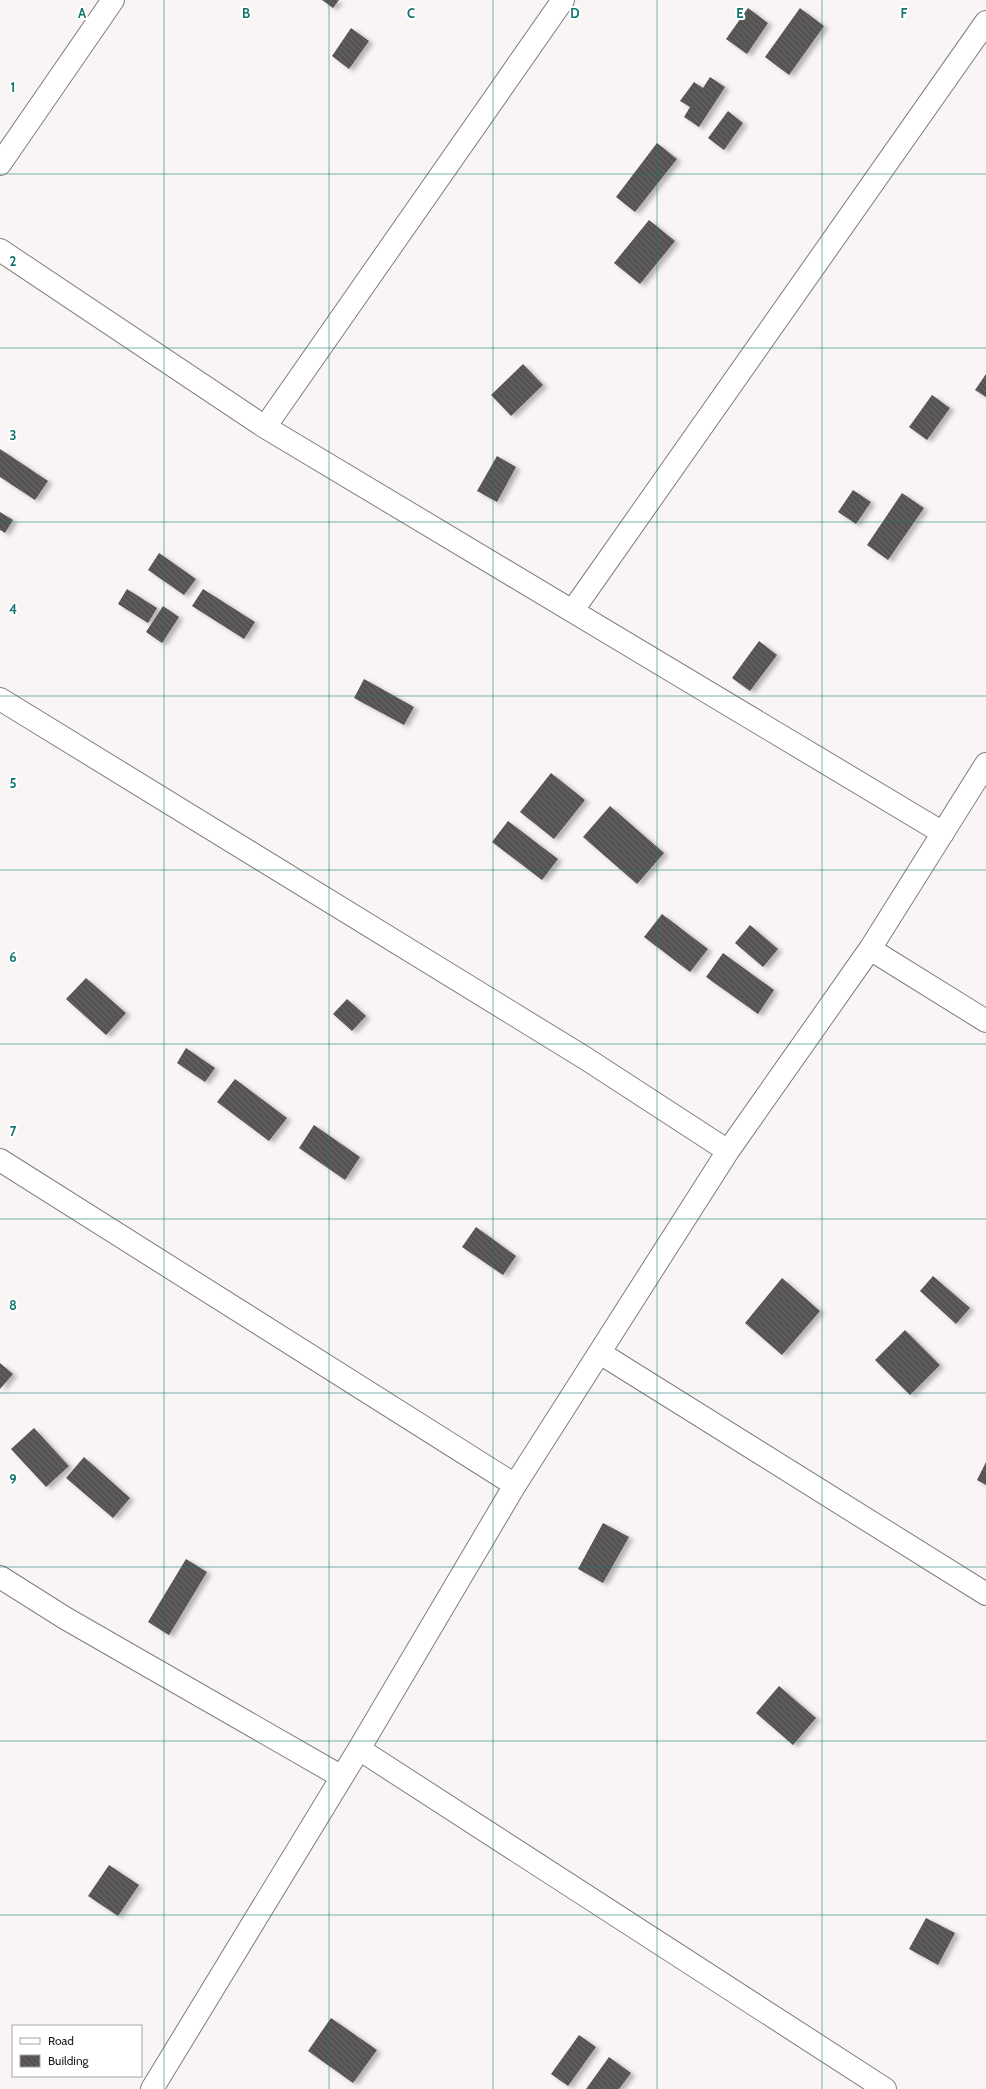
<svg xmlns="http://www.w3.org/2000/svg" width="986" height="2089" font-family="Cabin,sans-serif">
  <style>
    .building { fill: url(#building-back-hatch); filter: url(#shadow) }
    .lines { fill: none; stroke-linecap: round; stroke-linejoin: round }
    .minor-casing { stroke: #817d7e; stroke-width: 24 }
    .minor { stroke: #fff; stroke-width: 22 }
    .grid { fill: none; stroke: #0f766e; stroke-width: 1; stroke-opacity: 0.55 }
    .grid-label { font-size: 13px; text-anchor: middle; font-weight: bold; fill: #0f766e; stroke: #fff; stroke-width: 4; stroke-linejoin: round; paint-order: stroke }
  </style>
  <defs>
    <pattern id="building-back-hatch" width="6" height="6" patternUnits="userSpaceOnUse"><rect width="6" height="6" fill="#565252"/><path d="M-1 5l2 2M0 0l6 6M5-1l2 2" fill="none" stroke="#6a6767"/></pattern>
    <filter id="shadow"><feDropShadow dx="4.5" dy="2.5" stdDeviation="2" flood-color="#0004"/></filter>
  </defs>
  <rect width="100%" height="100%" fill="#f9f5f5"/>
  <path class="building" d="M322 0H339L333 8Z
    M748 8 768 23 747 54 726 39Z
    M800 8 824 26 789 75 765 57Z
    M351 28 369 41 349 69 332 56Z
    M710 77 725 87 699 127 684 117 690 107 680 101 694 82 703 88Z
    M728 111 743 123 724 150 708 138Z
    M657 143 677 159 635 212 616 197Z
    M649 220 675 241 640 284 614 263Z
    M523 364 543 385 511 416 491 395Z
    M986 374V397L975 390Z
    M932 395 950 408 927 440 909 427Z
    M0 449 48 481 35 500 0 477Z
    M497 456 516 467 497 502 477 491Z
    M853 490 871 502 856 524 838 512Z
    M902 493 924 508 888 560 867 545Z
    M0 512 13 520 5 533 0 530Z
    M159 553 196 579 184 595 148 570Z
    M127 589 157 608 148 623 118 604Z
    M203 589 255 622 244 639 192 606Z
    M163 606 179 617 162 643 146 632Z
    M759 641 777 655 750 691 732 678Z
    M364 679 414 707 404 725 354 698Z
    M551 773 585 800 554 839 520 812Z
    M610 806 664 853 637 884 583 837Z
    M508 821 558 859 542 880 492 842Z
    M662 914 708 949 690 972 644 937Z
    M750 925 778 949 763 967 735 943Z
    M723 953 774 990 758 1014 706 977Z
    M86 978 126 1013 106 1035 66 999Z
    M347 999 366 1016 352 1031 333 1014Z
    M186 1048 215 1068 205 1082 177 1063Z
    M235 1079 287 1118 269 1141 217 1102Z
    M314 1125 360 1157 345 1180 299 1148Z
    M476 1227 516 1256 503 1275 462 1247Z
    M933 1276 970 1308 956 1324 920 1291Z
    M782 1278 820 1311 782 1355 745 1323Z
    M905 1330 940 1365 910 1395 875 1360Z
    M0 1363 13 1374 0 1389Z
    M34 1428 69 1466 46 1487 11 1449Z
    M84 1457 130 1498 113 1518 66 1478Z
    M986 1462V1485L977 1480Z
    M603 1523 629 1537 603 1583 578 1569Z
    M186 1559 207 1572 169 1635 148 1622Z
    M779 1686 816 1718 793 1745 756 1713Z
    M109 1865 139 1885 118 1916 88 1896Z
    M926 1918 955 1933 938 1965 909 1949Z
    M331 2018 377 2050 353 2083 308 2051Z
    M579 2035 596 2047 568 2086 551 2074Z
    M609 2057 631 2073 619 2089H586Z"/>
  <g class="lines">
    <g class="minor-casing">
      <path id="minor" d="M0 164 113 0
        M0 250 265 427 943 833
        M265 427 563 0
        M573 610 986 22
        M0 699 585 1058 728 1151
        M870 949 986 1021
        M0 1160 515 1485
        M600 1353 986 1594
        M0 1577 65 1618 342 1777
        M359 1749 885 2089
        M152 2089 359 1749 515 1485 728 1151 870 949 986 764"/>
    </g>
    <use href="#minor" class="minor"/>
  </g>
  <path class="grid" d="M164 0V2089M329 0V2089M493 0V2089M657 0V2089M822 0V2089M0 174H986M0 348H986M0 522H986M0 696H986M0 870H986M0 1044H986M0 1219H986M0 1393H986M0 1567H986M0 1741H986M0 1915H986"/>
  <g class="grid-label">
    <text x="82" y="18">A</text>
    <text x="246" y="18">B</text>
    <text x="411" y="18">C</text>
    <text x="575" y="18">D</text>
    <text x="740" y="18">E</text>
    <text x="904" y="18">F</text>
    <text x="13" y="92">1</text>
    <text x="13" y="266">2</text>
    <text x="13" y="440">3</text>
    <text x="13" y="614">4</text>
    <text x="13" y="788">5</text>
    <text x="13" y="962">6</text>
    <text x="13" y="1136">7</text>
    <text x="13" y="1310">8</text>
    <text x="13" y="1484">9</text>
  </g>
  <rect x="12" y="2025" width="130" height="52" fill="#ffffff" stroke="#a4a4a4"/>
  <rect x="20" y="2038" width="20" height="6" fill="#ffffff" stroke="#a4a4a4"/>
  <text x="48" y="2045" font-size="12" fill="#1c1b1b">Road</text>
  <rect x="20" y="2055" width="20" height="12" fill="url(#building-back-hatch)" stroke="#a4a4a4"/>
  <text x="48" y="2065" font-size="12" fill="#1c1b1b">Building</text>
</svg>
